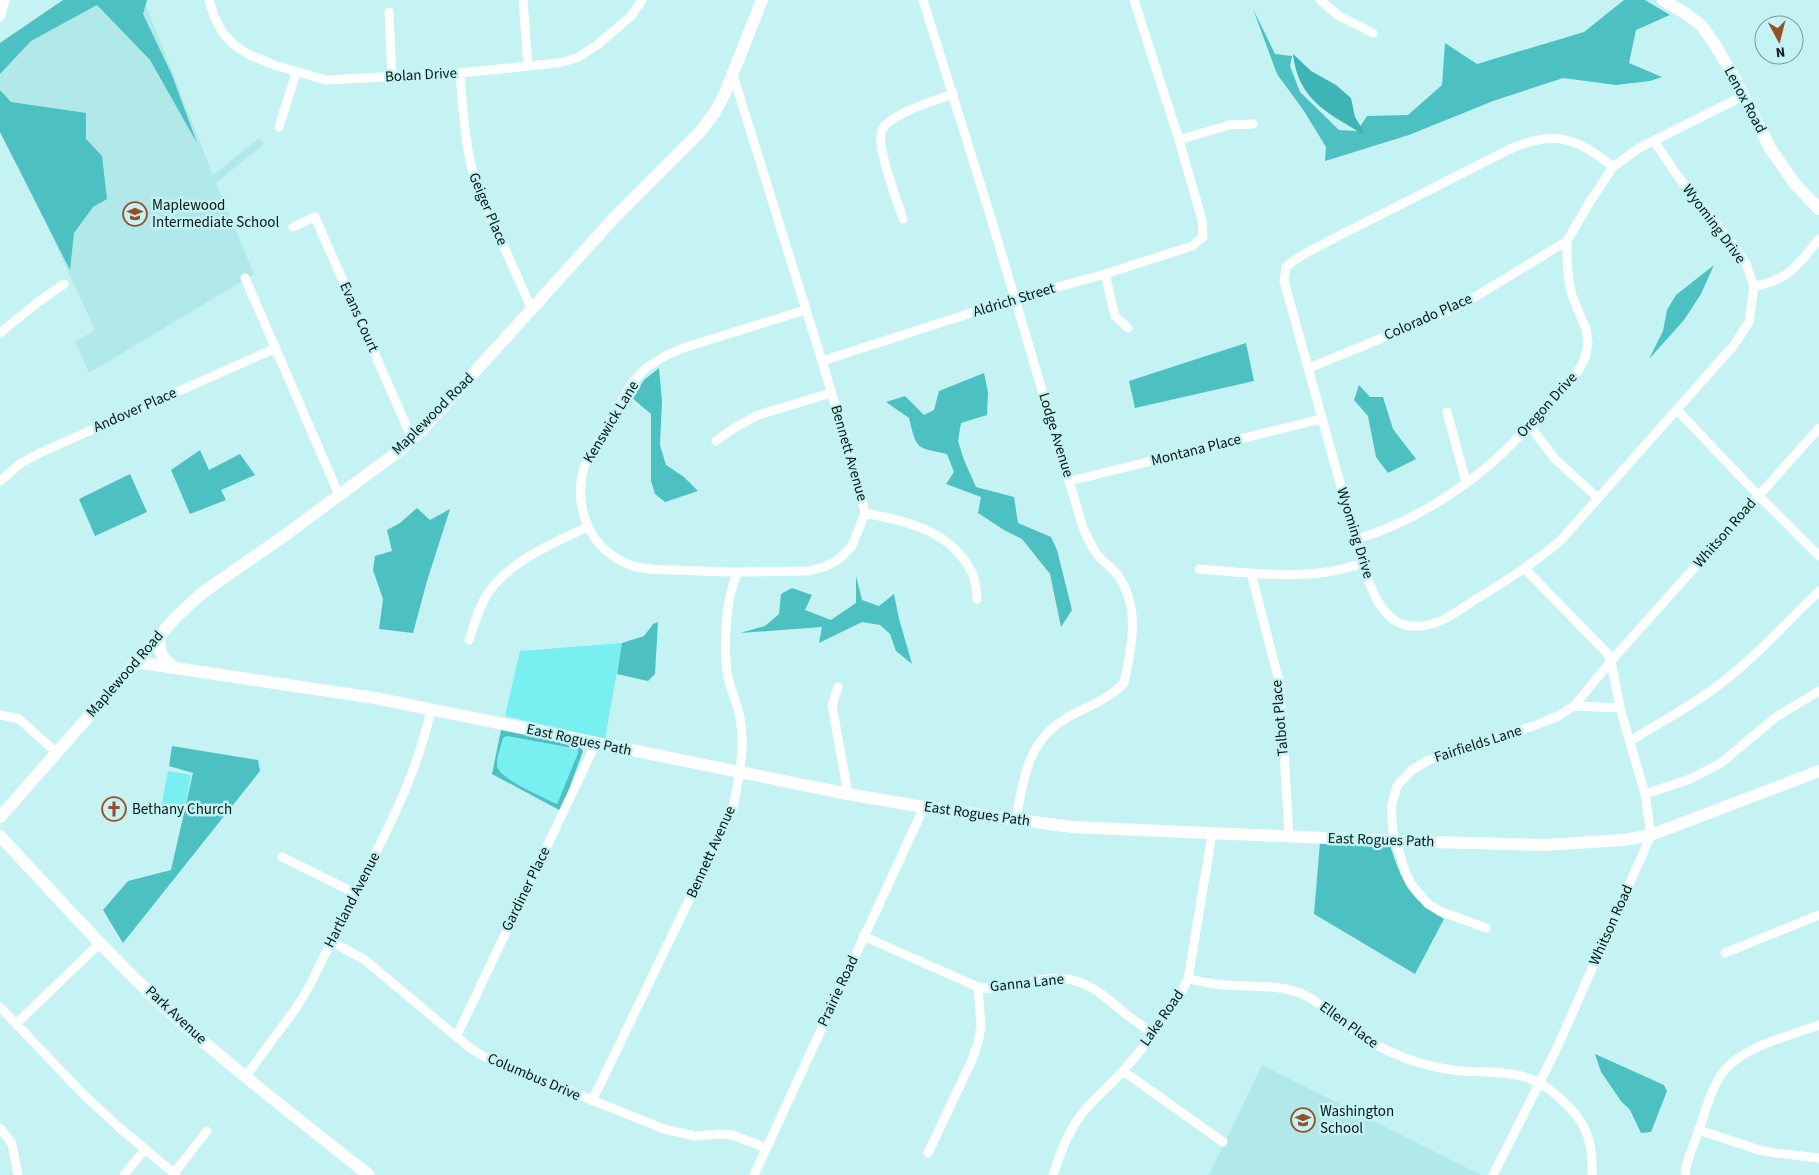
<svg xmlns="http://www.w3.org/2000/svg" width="1819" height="1175" font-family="'Source Sans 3',sans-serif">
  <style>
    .built { fill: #b1e9ea }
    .green { fill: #78eff1 }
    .forest { fill: #4dc0c2; fill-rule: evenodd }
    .water { fill: #3eb4b6 }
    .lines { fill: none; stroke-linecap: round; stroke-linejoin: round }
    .street { stroke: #fff; stroke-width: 9 }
    .secondary { stroke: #fff; stroke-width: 12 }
    .labels { text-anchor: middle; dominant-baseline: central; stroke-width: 5; stroke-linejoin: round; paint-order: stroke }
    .street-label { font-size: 15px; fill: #051616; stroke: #c5f3f3 }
    .poi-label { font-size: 15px; fill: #051616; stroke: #c5f3f3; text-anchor: start }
  </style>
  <rect width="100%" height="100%" fill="#c5f3f3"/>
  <path class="built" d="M66 0H144L213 175 259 138 264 144 216 183 254 274 89 373 75 342 95 330 0 124V43Z
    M1262 1065 1481 1175H1209Z"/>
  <path class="green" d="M622 643 605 739 505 716 520 651Z
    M507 736 578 749V753L557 804C545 798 497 778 497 765 497 756 501 746 503 738Z
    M168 771 191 775 184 812 161 807Z"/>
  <path class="forest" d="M63 0H147L143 14 172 75 197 143 150 60 97 5 31 41 0 74V43Z
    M1624 0H1645L1670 15 1636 30 1629 63 1662 77 1650 81 1616 85 1563 78 1493 101 1409 135 1325 161 1326 147 1304 111 1277 74 1253 9 1275 54 1292 56 1290 66 1300 92 1339 130 1357 131 1367 116 1408 115 1442 85 1445 43 1477 64 1584 32Z
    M0 90 11 102 86 113V139L102 156 107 199 93 207 74 233 70 270 0 132Z
    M1714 265 1701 294 1684 320 1649 359 1663 331 1667 310 1676 295Z
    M1246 343 1254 381 1135 408 1129 381Z
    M659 368 662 401 660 445 666 465 684 477 698 491 665 502 655 494 651 481V414L632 398 644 380Z
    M984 373 988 392 987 415 961 423 958 441 964 460 976 487 1014 497 1018 523 1051 537 1057 550 1072 610 1061 627 1050 574 1022 539 1004 530 978 513 981 497 946 484 954 472 947 454C916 447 917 451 909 418L886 402 905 396 924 415 934 410 939 391Z
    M1359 385 1370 397H1383L1393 429 1416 459 1388 473 1376 457 1368 416 1354 400Z
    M200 450 209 470 240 454 255 475 221 490 226 500 190 514 171 470Z
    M130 474 147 512 95 536 79 499Z
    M417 508 430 520 450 509 427 581 413 633 379 629 383 599 373 570 375 556 392 551 387 530 400 523Z
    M856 576 862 600 879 606 894 594 899 619 912 664 896 651 890 634 880 625 862 622 819 643 822 627 740 633 765 626 779 614 781 594 792 588 812 595 805 610 831 620 856 603Z
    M658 622 655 674 648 681 617 674 622 643 644 636 653 624Z
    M501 730 579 746 583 751 561 811 492 774ZM507 736 578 749V753L557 804C545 798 497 778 497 765 497 756 501 746 503 738Z
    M172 746 258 760 260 771 123 943 103 910 128 881 171 870 193 773 169 766Z
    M1320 842 1390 845C1402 882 1409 899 1444 919L1415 974 1314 914Z
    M1595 1054 1664 1085 1667 1091 1651 1132 1641 1133 1630 1110 1621 1101 1601 1072Z"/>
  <path class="water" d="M1293 54 1311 71 1336 85 1351 98 1355 117 1364 132 1361 133C1326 112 1298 99 1293 54Z"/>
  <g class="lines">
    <path class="street" d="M209 0 214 16 222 32 234 45 250 55 274 65 326 80 460 73 558 63 577 58 597 45 631 16 642 0
      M523 0 528 66
      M923 0 990 215 1083 528C1088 539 1092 549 1100 558 1106 564 1112 568 1117 574 1141 608 1132 645 1124 683 1120 687 1115 692 1109 695 1096 705 1079 710 1065 719 1027 742 1023 780 1016 820
      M1320 0 1339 16 1373 33
      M389 12 392 76
      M0 17 5 0
      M460 73C463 111 465 148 476 184L532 310
      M279 127 296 73
      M1179 140 1229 125 1253 124
      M1613 167C1576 137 1555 130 1510 149L1315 248 1296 259 1286 267 1284 281 1362 563C1369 582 1377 610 1396 621 1404 626 1413 627 1422 626 1441 624 1458 611 1473 601 1504 582 1533 564 1561 540L1734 345 1749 322 1754 286 1746 264 1735 247 1679 178 1654 141
      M903 219C898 202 875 145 882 130 889 114 936 100 953 94
      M293 227 315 217 412 439
      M1105 274 1115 316 1128 328
      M245 278 339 495
      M1754 286C1787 282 1800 263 1819 239
      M0 333 38 302 64 284
      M822 361 1014 299 1105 274 1192 246 1203 237 1202 220 1179 140 1134 0
      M1309 368 1460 306 1567 241
      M1677 410 1758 495 1819 556
      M1447 412 1466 482
      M1529 425 1555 459 1598 498
      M716 441 734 428 758 415 831 393
      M0 481 21 463 42 452 276 348
      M1070 481 1321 419
      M865 513C907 521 952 531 972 573 976 580 976 591 977 599
      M1356 539C1403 526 1450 497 1487 467 1520 439 1548 404 1577 373L1585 358 1588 343 1586 329 1572 296 1569 281 1567 263V241L1589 203 1613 167 1639 148 1743 96
      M1199 569C1251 573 1313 582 1362 563
      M1525 569 1607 653 1611 661 1574 706
      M738 572C718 572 699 571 680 570 663 570 646 570 630 565 589 549 573 507 584 467L631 384 646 368 665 356 683 348 805 310
      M1251 573 1280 685 1289 836
      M469 640C474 624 479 607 488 593 511 560 552 544 587 527
      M838 687 832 705 848 794
      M0 715 19 719 56 752
      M1630 741C1657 724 1686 709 1712 690 1751 662 1784 625 1819 591
      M1645 794 1690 779 1721 763 1776 717 1819 691
      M282 857 355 893
      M1486 928 1440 911 1428 904 1411 884 1405 871 1393 832 1391 807 1397 786 1412 770 1429 760 1536 725 1558 716 1574 706 1620 708
      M863 936 978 987C1000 991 1018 984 1039 980 1077 973 1095 988 1122 1011 1132 1019 1143 1026 1153 1034
      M331 941 365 960 470 1048 485 1057 664 1129 695 1136 719 1134 733 1135 766 1148
      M1725 953 1819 915
      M1188 979C1200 981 1212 984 1225 985 1250 987 1276 984 1300 993 1318 1000 1331 1014 1346 1026 1364 1039 1384 1050 1405 1058 1423 1065 1442 1069 1461 1071 1482 1072 1504 1071 1525 1077 1543 1082 1558 1096 1571 1109 1589 1128 1593 1149 1592 1175
      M0 1007 84 1095 121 1129 176 1175
      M16 1024 100 943
      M457 1035 596 743
      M1123 1071 1223 1142
      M245 1077 296 1008 310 985C328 948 346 912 364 875 392 822 418 769 431 710
      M592 1101 733 809C738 780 746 748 740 718 738 704 731 691 728 678 723 651 725 597 738 572L808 571 824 567 839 559 852 546 865 513 851 458 822 361 733 75
      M0 1128 12 1144 18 1175
      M1699 1130 1759 1150 1775 1153 1819 1158
      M928 1153 971 1062 978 1043 981 1026 978 987
      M174 1173 207 1131
      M124 1175 145 1149
      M754 1175 924 807
      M1053 1175C1060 1154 1067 1134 1080 1116 1092 1100 1109 1087 1122 1072 1147 1044 1172 1013 1188 979L1212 834
      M1493 1175 1556 1050 1651 835 1645 794 1620 708 1611 661 1819 428
      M1685 1175C1686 1159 1695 1143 1700 1127 1706 1109 1711 1087 1724 1071 1744 1046 1789 1036 1819 1025"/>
    <path class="secondary" d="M1663 0 1685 13 1701 25 1714 43 1735 79 1770 148 1795 184 1819 209
      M162 633C155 648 162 659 175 668
      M135 662 375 698 848 794 929 808 1072 827 1395 841 1544 845 1623 840 1651 835 1819 771
      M0 817 176 617 202 593 288 533 403 448 423 429 614 218 699 133 715 112 725 93 762 0
      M0 836C60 900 118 966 183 1024 243 1077 307 1126 369 1175"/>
  </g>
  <defs>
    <g id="school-ring" transform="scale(1.25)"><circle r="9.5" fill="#c5f3f3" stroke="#964f29" stroke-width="1.5"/><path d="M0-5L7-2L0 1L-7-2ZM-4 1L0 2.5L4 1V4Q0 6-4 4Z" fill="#964f29"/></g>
    <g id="church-ring" transform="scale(1.25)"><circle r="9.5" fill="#c5f3f3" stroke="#964f29" stroke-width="1.5"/><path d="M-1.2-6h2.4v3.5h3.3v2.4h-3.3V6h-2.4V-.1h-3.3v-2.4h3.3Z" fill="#964f29"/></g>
  </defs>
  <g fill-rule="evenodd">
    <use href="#school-ring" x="135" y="214"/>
    <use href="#church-ring" x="114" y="809"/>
    <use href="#school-ring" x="1303" y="1120"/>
  </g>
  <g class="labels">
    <g class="street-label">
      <text transform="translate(421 75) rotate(-3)">Bolan Drive</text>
      <text transform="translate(1745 100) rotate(62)">Lenox Road</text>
      <text transform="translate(488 209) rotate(67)">Geiger Place</text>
      <text transform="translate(1714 224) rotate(53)">Wyoming Drive</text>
      <text transform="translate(1014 300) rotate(-17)">Aldrich Street</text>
      <text transform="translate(359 317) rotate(66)">Evans Court</text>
      <text transform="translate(1428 317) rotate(-24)">Colorado Place</text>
      <text transform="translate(1547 405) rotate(-48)">Oregon Drive</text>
      <text transform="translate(135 410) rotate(-24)">Andover Place</text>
      <text transform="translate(433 414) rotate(-45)">Maplewood Road</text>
      <text transform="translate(611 422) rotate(-59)">Kenswick Lane</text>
      <text transform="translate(1056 435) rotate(73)">Lodge Avenue</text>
      <text transform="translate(1196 450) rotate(-14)">Montana Place</text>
      <text transform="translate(849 453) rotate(74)">Bennett Avenue</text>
      <text transform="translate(1355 533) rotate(73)">Wyoming Drive</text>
      <text transform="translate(1725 533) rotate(-49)">Whitson Road</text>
      <text transform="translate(125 674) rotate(-49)">Maplewood Road</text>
      <text transform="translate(1280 718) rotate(-95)">Talbot Place</text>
      <text transform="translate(579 740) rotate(12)">East Rogues Path</text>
      <text transform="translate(1478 744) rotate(-18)">Fairfields Lane</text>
      <text transform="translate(977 814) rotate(8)">East Rogues Path</text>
      <text transform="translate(1381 840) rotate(2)">East Rogues Path</text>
      <text transform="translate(711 852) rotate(-66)">Bennett Avenue</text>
      <text transform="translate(526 889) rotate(-64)">Gardiner Place</text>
      <text transform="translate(352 900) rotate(-63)">Hartland Avenue</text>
      <text transform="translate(1611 925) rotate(-66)">Whitson Road</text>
      <text transform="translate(1027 983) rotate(-6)">Ganna Lane</text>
      <text transform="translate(838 991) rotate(-65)">Prairie Road</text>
      <text transform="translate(176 1015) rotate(43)">Park Avenue</text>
      <text transform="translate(1162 1018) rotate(-55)">Lake Road</text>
      <text transform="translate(1349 1025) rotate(36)">Ellen Place</text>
      <text transform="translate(534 1077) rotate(23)">Columbus Drive</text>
    </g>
    <g class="poi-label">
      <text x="152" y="205">Maplewood<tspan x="152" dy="17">Intermediate School</tspan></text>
      <text x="132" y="809">Bethany Church</text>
      <text x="1320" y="1111">Washington<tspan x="1320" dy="17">School</tspan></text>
    </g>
  </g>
  <g transform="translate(1779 40) rotate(173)"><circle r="24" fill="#c5f3f3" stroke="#789b9b"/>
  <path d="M0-4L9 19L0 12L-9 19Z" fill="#964f29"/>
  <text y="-8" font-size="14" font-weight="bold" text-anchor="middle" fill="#051616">N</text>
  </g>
</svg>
